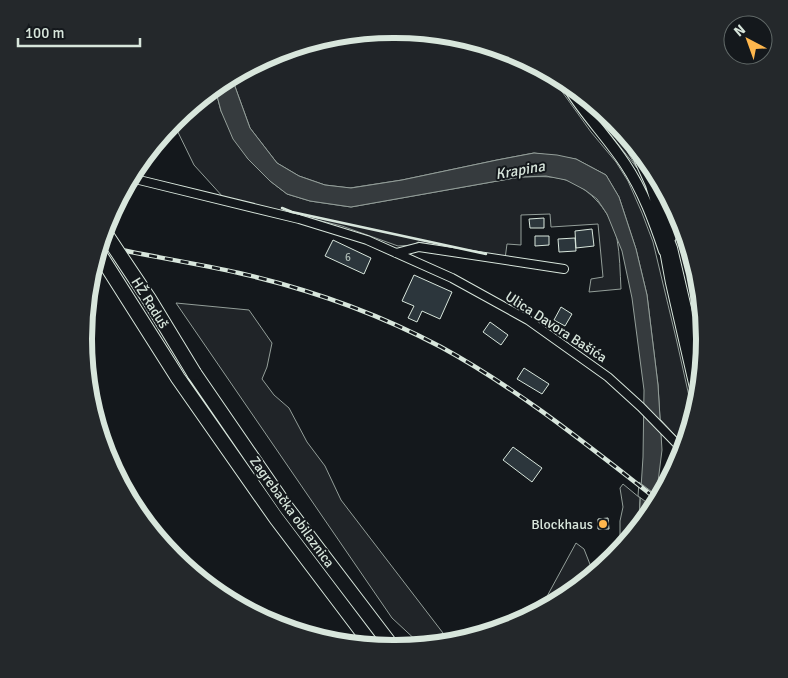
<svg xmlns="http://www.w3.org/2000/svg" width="788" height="678" font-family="Signika,sans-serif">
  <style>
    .green { fill: #202428; stroke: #939e99 }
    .water { fill: #363b3e; stroke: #939e99 }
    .pier { fill: #14181c; stroke: #939e99 }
    .building { fill: #2c363c; stroke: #d8e6dc }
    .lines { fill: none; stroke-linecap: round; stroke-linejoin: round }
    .street-casing { stroke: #d8e6dc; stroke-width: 10 }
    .secondary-casing { stroke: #d8e6dc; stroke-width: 12 }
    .highway-casing { stroke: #d8e6dc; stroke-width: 16 }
    .street { stroke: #14181c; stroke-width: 8 }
    .secondary { stroke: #14181c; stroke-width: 10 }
    .highway { stroke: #14181c; stroke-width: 14 }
    .rail-casing { stroke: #d8e6dc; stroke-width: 4.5 }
    .rail { stroke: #14181c; stroke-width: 2.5; stroke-dasharray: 8; stroke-linecap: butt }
    .highway-bridge-casing { stroke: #d8e6dc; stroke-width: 16; stroke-linecap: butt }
    .highway-bridge { stroke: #14181c; stroke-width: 14 }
    .wall { stroke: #d8e6dc; stroke-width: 2.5 }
    .poi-dot { fill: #ffb74d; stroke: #14181c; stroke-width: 2 }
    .labels { text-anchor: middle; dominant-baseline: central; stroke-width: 4; stroke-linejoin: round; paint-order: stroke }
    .number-label { font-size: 11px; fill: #adbab4 }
    .street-label { font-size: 14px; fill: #d8e6dc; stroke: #14181c }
    .poi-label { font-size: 14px; fill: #d8e6dc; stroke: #14181c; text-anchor: end }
    .water-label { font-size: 15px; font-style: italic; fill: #d8e6dc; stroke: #14181c }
    .rim { fill: none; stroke: #d8e6dc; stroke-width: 6 }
  </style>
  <rect width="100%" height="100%" fill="#14181c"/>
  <path class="green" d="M394 29 513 52 553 79 591 132 616 162 628 181 642 213 653 242 676 338 691 405 683 444 660 419 658 385 647 295 636 249 619 197 606 175 576 159 534 153 497 160 402 180 350 188 325 185 299 176 277 163 250 128 233 81 276 52Z
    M216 92 221 111 248 159 270 181 287 194 310 201 351 207 520 177C535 177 551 175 566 180 591 189 611 212 617 239 620 255 620 272 621 289L589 292 591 279 603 277 598 224 551 227 550 214 521 215V245L507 244 505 259 418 242 414 245 398 246 342 226 223 197 194 165 173 122 175 119Z
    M582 99 606 115 637 168Z
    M176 303 249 310 272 343 267 367 262 379 274 395 289 408 307 442 325 466 341 500 443 633 431 642 420 644 392 618Z
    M623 484 640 498 639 519 613 559 606 564 611 551 620 538V521L623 507 620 488Z
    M576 543 584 549 593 572 538 609 545 600Z"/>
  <path class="water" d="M233 81 250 128 277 163 299 176 325 185 351 188 402 180 497 160 534 153 557 155 576 159 606 175 619 197 636 249 647 295 658 385 662 450 657 490 656 495 639 519 643 457 644 390 632 298 622 251 607 214 597 199 585 190 566 180 546 176 520 177 351 207 310 201 287 194 270 181 248 159 233 139 221 111 216 92Z"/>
  <path class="pier" d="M639 482 656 495 649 504 638 496Z"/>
  <path class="building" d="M544 218V228H530L529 219Z
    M592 229 594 246 576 248 575 231Z
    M535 236H549V245L535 246Z
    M575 238 576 251 559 252 558 239Z
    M333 240 371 258 364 274 325 256Z
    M414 275 452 292 440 319 422 311 417 322 408 318 414 306 402 301Z
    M561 307 572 314 565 326 554 320Z
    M490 322 508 335 501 345 483 332Z
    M524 368 549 384 542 394 517 379Z
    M513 447 542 468 532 482 503 460Z
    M608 518 609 529H598V519Z"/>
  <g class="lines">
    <g class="street-casing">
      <path id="street" d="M135 179 299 219 367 240 452 278 528 320 608 377 641 407 682 449
        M396 253 419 247 564 269"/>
    </g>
    <g class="secondary-casing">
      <path id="secondary" d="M570 90C586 116 608 138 625 164 643 191 654 221 664 251
        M637 154 651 185 662 222 672 248 699 364
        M664 196 671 237
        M664 245 671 283 695 388"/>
    </g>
    <g class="highway-casing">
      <path id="highway" d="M100 255 178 378 276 518 372 645
        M194 373 286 507 394 649"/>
    </g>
    <use href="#street" class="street"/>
    <use href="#secondary" class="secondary"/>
    <use href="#highway" class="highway"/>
    <g class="rail-casing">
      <path id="rail" d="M102 246C148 256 194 263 239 273 309 289 379 314 441 347 518 389 586 444 654 497"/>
    </g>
    <use href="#rail" class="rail"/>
    <g class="highway-bridge-casing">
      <path id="highway-bridge" d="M105 233 149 299 194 373"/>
    </g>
    <use href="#highway-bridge" class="highway-bridge"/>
    <path class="wall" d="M282 208 292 212 486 254"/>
  </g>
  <circle class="poi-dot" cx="603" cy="524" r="5"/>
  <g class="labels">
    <g class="number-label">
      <text x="348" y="257">6</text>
    </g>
    <g class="street-label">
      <text transform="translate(150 303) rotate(58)">HŽ Raduš</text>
      <text transform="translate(556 327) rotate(33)">Ulica Davora Bašića</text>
      <text transform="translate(292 512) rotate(54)">Zagrebačka obilaznica</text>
    </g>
    <g class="poi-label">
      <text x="593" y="524">Blockhaus</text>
    </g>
    <g class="water-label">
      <text transform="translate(520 170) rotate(-10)">Krapina</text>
    </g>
  </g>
  <path d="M0 0H788V678H0ZM393 38H395A301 301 0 0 1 696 339V339A301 301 0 0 1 395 640H393A301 301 0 0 1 92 339V339A301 301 0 0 1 393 38Z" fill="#24282b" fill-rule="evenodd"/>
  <path class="rim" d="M393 38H395A301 301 0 0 1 696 339V339A301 301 0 0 1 395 640H393A301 301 0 0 1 92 339V339A301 301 0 0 1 393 38Z"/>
  <g transform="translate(748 40) rotate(319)"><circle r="24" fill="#14181c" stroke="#626a69"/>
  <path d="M0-4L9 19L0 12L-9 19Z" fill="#ffb74d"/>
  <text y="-8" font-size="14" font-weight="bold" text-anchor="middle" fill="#d8e6dc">N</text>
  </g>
  <path d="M18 38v8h122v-8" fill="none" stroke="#d8e6dc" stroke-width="2.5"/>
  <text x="25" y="38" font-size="15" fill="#d8e6dc" stroke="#14181c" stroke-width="4" paint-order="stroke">100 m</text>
</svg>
